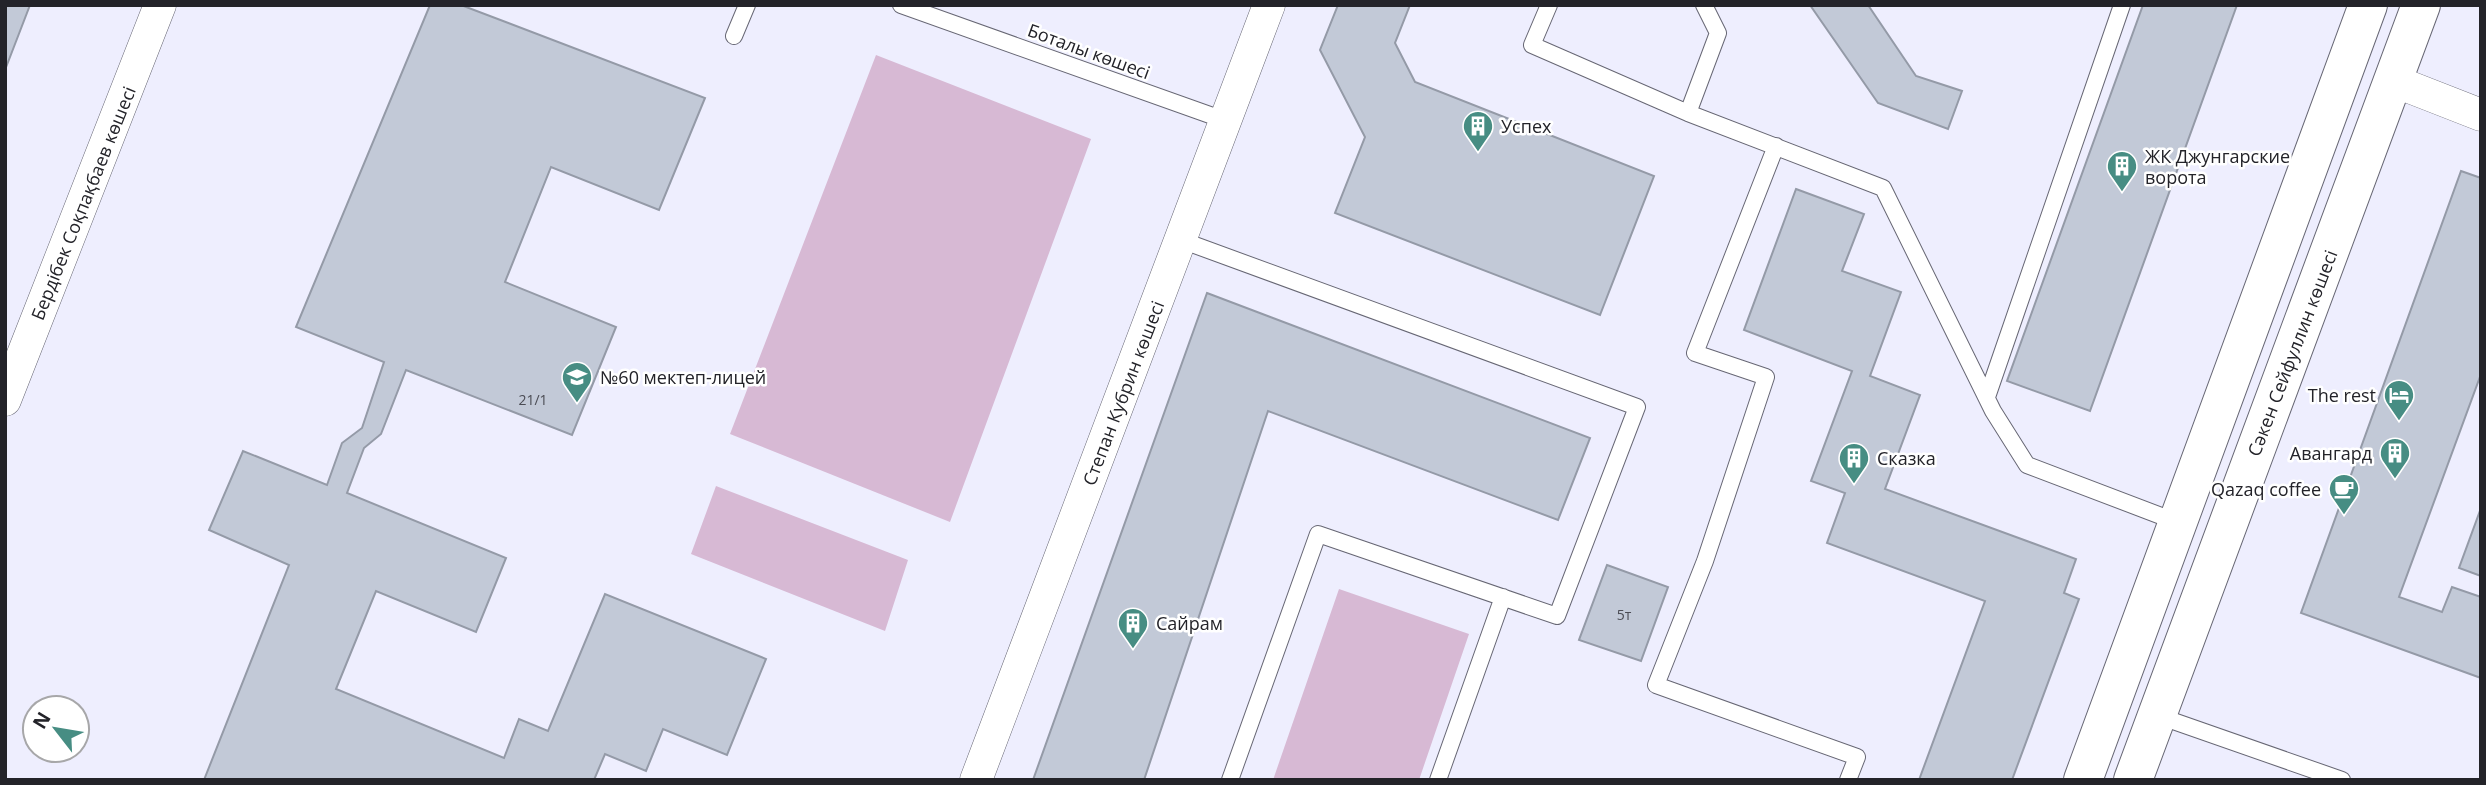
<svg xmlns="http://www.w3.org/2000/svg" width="2486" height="785" font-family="'Open Sans',sans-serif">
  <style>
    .green { fill: #d7b9d4 }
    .building { fill: #c2c9d7; stroke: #949aa7; stroke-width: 2 }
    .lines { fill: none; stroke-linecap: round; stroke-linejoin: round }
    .lane-casing { stroke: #676774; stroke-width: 18 }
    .street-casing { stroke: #676774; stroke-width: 33 }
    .secondary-casing { stroke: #676774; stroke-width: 40 }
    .lane { stroke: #fff; stroke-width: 16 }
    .street { stroke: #fff; stroke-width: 32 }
    .secondary { stroke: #fff; stroke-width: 38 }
    .labels { text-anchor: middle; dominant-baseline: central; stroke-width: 5; stroke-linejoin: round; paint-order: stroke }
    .number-label { font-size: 14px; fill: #4b4c54 }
    .street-label { font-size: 18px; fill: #232329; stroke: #fff }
    .poi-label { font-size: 18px; fill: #232329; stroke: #fff; text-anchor: start }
  </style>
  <rect width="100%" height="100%" fill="#eeeefe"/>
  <path class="green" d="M876 55 1091 139 950 522 730 434Z
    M716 486 908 560 885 631 691 554Z
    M1339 589 1469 634 1419 780H1273Z"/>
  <path class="building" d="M5 5H30L5 70Z
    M430 5H461L705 98 659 210 551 167 505 282 616 327 572 435 406 370 381 434 364 448 347 493 506 558 476 632 376 591 336 689 504 758 519 719 548 731 605 594 766 659 727 755 663 729 646 771 605 754 594 780H204L289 565 209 530 243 451 327 485 342 443 362 428 384 362 296 327Z
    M1338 5H1410L1395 43 1415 82 1654 176 1600 315 1335 213 1365 137 1320 50Z
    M1810 5H1868L1916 76 1962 91 1948 129 1878 103Z
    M2143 5H2237L2090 411 2007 381Z
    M2461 171 2481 178V374L2399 597 2442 612 2452 587 2481 597V678L2301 613Z
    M1796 189 1864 214 1842 271 1901 292 1870 376 1920 395 1885 489 2076 559 2064 593 2079 599 2012 780H1919L1985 601 1827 543 1845 493 1811 481 1852 371 1744 330Z
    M1207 293 1590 438 1558 520 1268 411 1144 780H1033Z
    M2481 508V576L2459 568Z
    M1607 565 1668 587 1641 661 1579 640Z"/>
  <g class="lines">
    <g class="lane-casing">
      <path id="lane" d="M901 5 1224 120
        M1549 5 1532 45 1688 113 1883 188 1993 411 2027 465 2177 522
        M734 36 747 5
        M1688 113 1718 33 1704 5
        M1776 146 1695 353 1766 377 1705 561 1656 685 1857 757 1848 780
        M1181 240 1637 407 1557 616 1318 534 1230 780
        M1987 397 2122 5
        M2156 715 2342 780
        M1438 780 1503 597"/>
    </g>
    <g class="street-casing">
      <path id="street" d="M2394 81 2481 115
        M5 400 160 5
        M976 780 1269 5"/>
    </g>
    <g class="secondary-casing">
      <path id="secondary" d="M2083 780 2368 5
        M2133 780 2421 5"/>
    </g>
    <use href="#lane" class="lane"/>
    <use href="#street" class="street"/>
    <use href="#secondary" class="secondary"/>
  </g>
  <defs>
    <g id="building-pin" transform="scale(1.575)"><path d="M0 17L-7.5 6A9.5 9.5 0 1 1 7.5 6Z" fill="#478d83" stroke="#fff"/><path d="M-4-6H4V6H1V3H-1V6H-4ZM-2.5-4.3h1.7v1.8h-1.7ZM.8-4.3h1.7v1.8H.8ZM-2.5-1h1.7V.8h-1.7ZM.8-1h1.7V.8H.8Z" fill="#fff"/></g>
    <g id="school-pin" transform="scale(1.575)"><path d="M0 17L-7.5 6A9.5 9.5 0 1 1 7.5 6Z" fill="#478d83" stroke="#fff"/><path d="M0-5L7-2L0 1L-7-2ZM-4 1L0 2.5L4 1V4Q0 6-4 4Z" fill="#fff"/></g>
    <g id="hotel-pin" transform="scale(1.575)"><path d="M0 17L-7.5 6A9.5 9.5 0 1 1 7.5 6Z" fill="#478d83" stroke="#fff"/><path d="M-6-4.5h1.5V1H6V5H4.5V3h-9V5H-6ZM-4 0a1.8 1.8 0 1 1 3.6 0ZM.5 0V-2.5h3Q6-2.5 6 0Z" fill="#fff"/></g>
    <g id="cafe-pin" transform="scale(1.575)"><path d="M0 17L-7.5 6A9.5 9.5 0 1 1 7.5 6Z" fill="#478d83" stroke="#fff"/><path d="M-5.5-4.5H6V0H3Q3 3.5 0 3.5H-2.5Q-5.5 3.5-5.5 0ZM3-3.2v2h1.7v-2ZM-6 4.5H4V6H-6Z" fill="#fff"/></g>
  </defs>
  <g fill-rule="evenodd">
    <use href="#building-pin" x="1478" y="126"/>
    <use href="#building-pin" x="2122" y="166"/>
    <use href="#school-pin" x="577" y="377"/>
    <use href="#hotel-pin" x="2399" y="395"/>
    <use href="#building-pin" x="2395" y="453"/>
    <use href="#building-pin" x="1854" y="458"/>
    <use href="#cafe-pin" x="2344" y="489"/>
    <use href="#building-pin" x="1133" y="623"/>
  </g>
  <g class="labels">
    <g class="number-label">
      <text x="533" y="399">21/1</text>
      <text x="1624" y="614">5т</text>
    </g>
    <g class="street-label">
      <text transform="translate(1089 51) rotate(20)">Боталы көшесі</text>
      <text transform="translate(83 203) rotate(-68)">Бердібек Соқпақбаев көшесі</text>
      <text transform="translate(2292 353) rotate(-69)">Сәкен Сейфуллин көшесі</text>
      <text transform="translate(1123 393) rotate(-69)">Степан Кубрин көшесі</text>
    </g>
    <g class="poi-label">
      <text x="1501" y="126">Успех</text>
      <text x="2145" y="156">ЖК Джунгарские<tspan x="2145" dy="21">ворота</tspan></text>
      <text x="600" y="377">№60 мектеп-лицей</text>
      <text x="2376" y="395" text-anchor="end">The rest</text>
      <text x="2372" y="453" text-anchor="end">Авангард</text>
      <text x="1877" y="458">Сказка</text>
      <text x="2321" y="489" text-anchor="end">Qazaq coffee</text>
      <text x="1156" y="623">Сайрам</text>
    </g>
  </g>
  <rect width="2486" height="785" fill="none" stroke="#232329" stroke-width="14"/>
  <g transform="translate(56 729) rotate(301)"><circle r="33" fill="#ffffff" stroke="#a7a7a9" stroke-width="2"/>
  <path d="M0-5L12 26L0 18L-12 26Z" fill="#478d83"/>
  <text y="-10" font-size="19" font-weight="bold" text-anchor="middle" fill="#232329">N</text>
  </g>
</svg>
